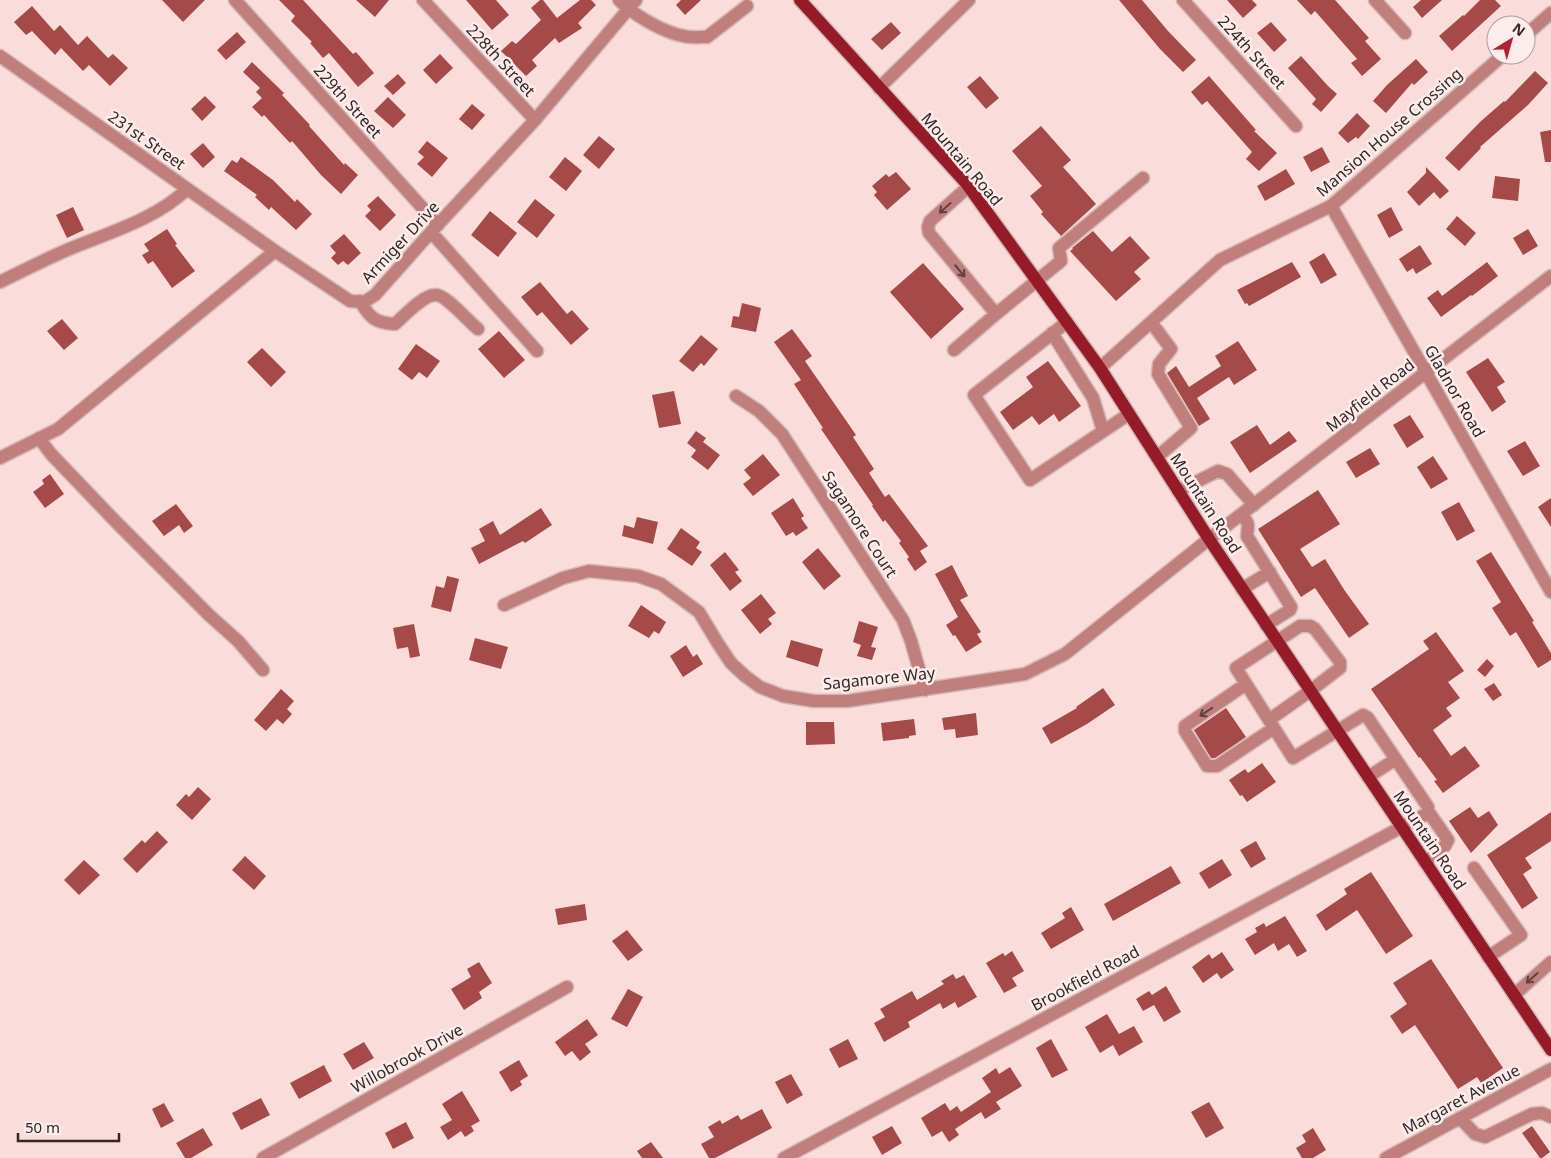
<svg xmlns="http://www.w3.org/2000/svg" width="1551" height="1158" font-family="'Noto Sans',sans-serif">
  <style>
    .building { fill: #a54949 }
    .lines { fill: none; stroke-linecap: round; stroke-linejoin: round }
    .minor-casing { stroke: #d3b8b6; stroke-width: 15 }
    .major-casing { stroke: #d3b8b6; stroke-width: 15 }
    .minor { stroke: #c07f7c; stroke-width: 12 }
    .major { stroke: #941b27; stroke-width: 12 }
    .oneway { stroke: #5f4140 }
    .labels { text-anchor: middle; dominant-baseline: central; stroke-width: 5; stroke-linejoin: round; paint-order: stroke }
    .street-label { font-size: 16px; fill: #352727; stroke: #fcedec }
  </style>
  <rect width="100%" height="100%" fill="#fadcda"/>
  <path class="building" d="M162 0H205L183 22Z
    M279 0H303L353 54 356 52 374 73 358 87 329 53 323 58 310 43 312 42 291 21 295 16Z
    M356 0H389L375 17Z
    M466 0H496L509 15 492 30Z
    M540 0H543L557 18 580 0H591L596 5 578 23 582 28 559 43 555 38 532 60 537 66 526 76 501 51 512 41 516 44 541 20 531 8Z
    M681 0H701L685 15 676 5Z
    M1119 0H1142L1168 31 1196 60 1183 72 1160 49Z
    M1227 0H1252L1257 5 1243 18Z
    M1297 0H1335L1369 38 1365 41 1381 59 1362 76 1351 63 1357 59 1315 11 1311 15Z
    M1421 0H1442L1422 18 1413 7Z
    M1480 0H1495L1501 6 1452 51 1439 36 1463 15 1464 16Z
    M32 6 54 31 60 25 78 45 87 36 108 58 113 54 128 68 110 86 89 65 83 71 61 48 55 55 32 31 26 35 14 22Z
    M891 22 901 33 882 50 871 39Z
    M1271 22 1287 40 1274 52 1257 33Z
    M237 32 246 42 226 60 217 50Z
    M440 54 453 68 436 84 423 70Z
    M1301 56 1328 86 1337 94 1321 112 1312 104 1316 99 1288 68Z
    M1416 59 1428 72 1414 85 1412 83 1386 113 1373 101 1387 85Z
    M252 62 284 93 282 95 310 125 309 126 344 165 345 163 358 175 341 194 321 175 292 141 290 143 264 115 262 117 252 107 262 98 256 92 260 88 243 72Z
    M1535 71 1548 83 1528 105 1480 147 1481 148 1459 171 1445 158 1480 122 1504 101 1505 102Z
    M398 74 406 83 393 95 384 86Z
    M980 76 999 98 986 109 967 87Z
    M1209 76 1256 130 1254 131 1277 153 1259 171 1246 159 1252 152 1207 101 1202 105 1191 92Z
    M205 96 216 107 202 121 191 109Z
    M388 97 406 115 393 128 374 111Z
    M472 104 485 115 472 130 459 119Z
    M1357 113 1370 126 1358 139 1356 137 1348 143 1338 133Z
    M1041 126 1071 160 1063 167 1096 204 1061 236 1041 214 1043 212 1030 196 1042 186 1012 151Z
    M1551 130V162H1545L1540 132Z
    M599 136 615 149 599 169 583 155Z
    M427 141 448 158 432 177 417 164 424 157 418 152Z
    M203 143 215 157 203 168 190 154Z
    M1322 147 1330 162 1311 172 1303 157Z
    M241 157 273 180 295 202 297 199 312 214 296 230 271 207 269 210 255 197 257 195 224 171 232 160 237 163Z
    M565 157 582 171 566 191 549 177Z
    M1426 167 1449 191 1440 199 1434 192 1419 206 1407 192 1426 173Z
    M1286 169 1295 184 1265 201 1257 186Z
    M896 172 911 189 887 210 874 195 877 192 872 186 886 174 889 177Z
    M1495 176 1520 179 1518 201 1492 198Z
    M378 196 396 215 380 231 365 216 371 210 367 206Z
    M535 199 555 215 537 238 517 222Z
    M73 207 84 230 67 238 56 215Z
    M1391 207 1403 230 1389 238 1377 215Z
    M490 211 517 233 498 257 471 235Z
    M1457 216 1476 233 1465 246 1446 229Z
    M167 229 177 244 175 245 195 271 172 288 153 261 148 264 142 255 149 251 144 244Z
    M1528 229 1538 246 1523 255 1513 238Z
    M1093 231 1112 252 1130 236 1150 258 1134 272 1141 279 1116 301 1070 251 1073 249 1072 248Z
    M344 234 361 253 348 265 343 261 338 265 331 258 336 253 330 246Z
    M1420 245 1432 264 1416 274 1413 268 1407 272 1399 259Z
    M1324 253 1337 275 1321 284 1309 262Z
    M1292 262 1301 277 1249 306 1247 303 1245 304 1237 290Z
    M1487 262 1498 276 1472 296 1471 295 1441 317 1427 298 1438 290 1442 296Z
    M923 263 964 309 931 339 890 292Z
    M540 282 567 314 572 310 589 329 571 345 542 312 537 316 521 297Z
    M742 303 761 308 756 332 731 327 733 316 739 317Z
    M62 319 78 338 64 350 47 331Z
    M792 329 812 356 805 361 856 435 853 437 874 469 869 473 885 497 889 494 928 546 920 551 927 562 915 571 907 559 909 557 899 543 901 541 885 520 883 522 872 506 873 505 821 429 823 428 794 384 801 380 774 342Z
    M499 331 525 360 504 378 478 349Z
    M701 335 718 349 704 366 701 363 693 372 679 361Z
    M1238 341 1257 370 1234 385 1229 377 1197 398 1210 419 1199 426 1167 373 1176 366 1189 387 1221 366 1215 356Z
    M416 344 440 361 427 378 419 372 412 380 398 369Z
    M262 348 286 372 271 387 247 362Z
    M1488 358 1505 382 1497 387 1506 402 1492 412 1466 372Z
    M1048 361 1081 406 1059 422 1054 414 1039 425 1032 416 1013 430 1000 412 1033 387 1026 377Z
    M674 391 681 424 659 428 652 395Z
    M1410 415 1424 437 1407 448 1393 425Z
    M1257 425 1270 445 1289 431 1297 441 1250 473 1230 442Z
    M696 431 706 438 703 442 720 455 708 470 691 457 696 450 687 443Z
    M1525 441 1540 466 1523 476 1507 451Z
    M1370 448 1380 464 1356 478 1346 462Z
    M763 454 780 475 753 496 743 484 751 478 744 470Z
    M1433 456 1448 479 1431 489 1417 467Z
    M50 474 64 494 45 508 33 492 44 484 42 480Z
    M1318 490 1340 524 1300 549 1312 567 1325 559 1345 591 1369 624 1349 638 1315 588 1301 597 1258 529Z
    M793 498 804 516 801 518 808 528 796 536 793 532 786 536 771 513Z
    M1551 498V527L1538 507Z
    M1459 502 1475 531 1457 541 1441 512Z
    M176 504 193 526 184 533 179 525 164 536 152 521Z
    M541 508 552 525 525 543 523 541 479 564 471 548 485 541 479 529 493 521 500 535Z
    M637 517 658 522 653 544 622 536 624 525 634 528Z
    M681 528 700 542 696 548 702 552 692 566 667 549Z
    M818 548 841 576 824 590 802 562Z
    M725 552 739 570 735 572 742 581 730 591 710 565Z
    M1491 552 1534 621 1532 622 1551 653V660L1538 668 1516 632 1510 636 1492 608 1501 602 1476 561Z
    M952 565 968 596 960 600 981 632 977 634 982 642 966 652 955 635 953 636 946 625 958 617 935 574Z
    M447 576 459 579 451 612 431 607 436 586 444 588Z
    M761 594 776 613 768 619 772 624 760 634 741 610Z
    M641 605 666 622 659 634 654 631 649 638 628 626Z
    M859 621 878 627 871 647 876 648 872 660 857 656 861 645 853 642Z
    M414 624 420 656 410 658 408 647 397 649 393 628Z
    M1436 632 1464 671 1448 682 1460 698 1446 708 1452 716 1433 730 1451 756 1465 746 1480 766 1443 793 1434 781 1437 780 1420 757 1419 758 1371 689 1429 649 1423 641Z
    M475 638 508 647 501 669 469 660Z
    M791 640 823 649 818 667 786 657Z
    M686 645 693 657 697 654 703 664 683 677 670 656Z
    M1487 659 1494 666 1485 677 1477 670Z
    M1494 683 1502 695 1493 701 1484 689Z
    M1103 688 1115 705 1087 724 1051 744 1042 728 1077 708 1076 707Z
    M281 689 294 701 287 709 292 714 283 724 277 719 266 731 254 720Z
    M1226 708 1246 737 1215 758H1211L1194 730Z
    M976 713 978 735 956 738 955 729 944 730 942 718Z
    M914 719 916 735 909 736V738L883 741 881 723Z
    M806 722H834L835 744 806 745Z
    M1262 763 1276 782 1247 802 1242 795 1240 796 1229 780 1245 769 1248 773Z
    M198 787 211 799 192 820 176 805 186 794 189 797Z
    M1470 807 1478 818 1489 811 1498 825 1471 853 1449 821Z
    M1551 812V841L1525 858 1532 868 1523 874 1538 898 1522 909 1487 855Z
    M157 831 168 842 137 873 123 859 142 840 145 843Z
    M1256 841 1266 859 1251 868 1240 850Z
    M245 856 266 876 254 890 232 870Z
    M1222 859 1232 875 1209 889 1199 873Z
    M84 860 100 875 79 895 64 880Z
    M1171 866 1181 883 1113 921 1104 904Z
    M1371 872 1413 936 1386 954 1357 910 1326 931 1316 915 1347 894 1344 889Z
    M585 904 587 920 558 925 555 909Z
    M1071 907 1084 930 1051 949 1041 933 1065 918 1062 913Z
    M1285 916 1307 951 1297 957 1289 944 1278 951 1274 943 1255 955 1245 939 1257 932 1255 928 1264 923 1266 927Z
    M627 930 643 950 628 961 612 941Z
    M1012 951 1024 971 1012 978 1017 986 1004 993 986 963 1003 953 1005 956Z
    M1222 952 1234 970 1221 979 1217 973 1203 983 1192 967 1209 954 1212 959Z
    M1431 959 1503 1068 1481 1083 1477 1077 1458 1089 1415 1025 1402 1034 1390 1016 1407 1004 1393 983Z
    M479 962 492 983 479 992 482 998 464 1010 451 989 471 977 467 969Z
    M953 974 956 979 964 975 977 997 958 1008 955 1002 943 1009 940 1003 908 1022 910 1027 884 1042 874 1023 885 1017 880 1009 912 991 917 1000 944 984 941 981Z
    M1166 986 1181 1012 1164 1022 1154 1005 1143 1011 1136 999 1149 991 1152 995Z
    M628 989 643 997 627 1027 611 1019Z
    M1107 1014 1119 1034 1134 1026 1143 1042 1119 1056 1113 1045 1100 1053 1085 1027Z
    M587 1019 598 1035 585 1044 591 1052 580 1061 572 1051 565 1056 555 1042Z
    M848 1039 858 1059 839 1068 829 1049Z
    M1051 1039 1068 1070 1052 1078 1036 1048Z
    M364 1042 374 1058 353 1070 343 1054Z
    M519 1060 528 1076 520 1081 522 1085 511 1092 499 1072Z
    M324 1065 332 1081 299 1099 290 1083Z
    M1010 1067 1022 1086 996 1102 1001 1109 985 1119 981 1112 955 1129 959 1135 949 1142 942 1131 932 1137 921 1118 945 1103 950 1111 957 1106 961 1112 991 1092 982 1078 996 1068 999 1074Z
    M791 1074 803 1095 787 1104 775 1082Z
    M462 1091 480 1121 471 1126 474 1131 465 1137 461 1131 448 1140 440 1127 452 1120 442 1104Z
    M261 1098 270 1115 241 1130 232 1113Z
    M1209 1102 1224 1128 1206 1138 1191 1112Z
    M164 1103 174 1121 161 1128 152 1109Z
    M762 1109 772 1128 715 1158H709L701 1144 714 1137 708 1127 720 1120 722 1124 738 1115 741 1120Z
    M406 1122 414 1138 393 1149 385 1133Z
    M892 1126 902 1143 882 1155 872 1137Z
    M1532 1126 1550 1152 1542 1158H1540L1522 1133Z
    M203 1128 213 1145 191 1158H185L176 1143Z
    M1313 1128 1326 1150 1313 1158H1302L1296 1148 1306 1142 1302 1135Z
    M651 1142 663 1158H642L637 1151Z"/>
  <g class="lines">
    <g class="minor-casing">
      <path id="minor" d="M235 0 438 225
        M423 0 535 120
        M619 0C632 14 664 33 684 36 691 38 700 37 707 37L747 6
        M1183 0 1296 126
        M1375 0 1405 33
        M1526 35 1551 13
        M0 56 275 251 350 301 364 302 375 295 431 232 535 120 636 0
        M879 88 969 0
        M968 187 930 221 928 227 929 233 996 314 1061 261 1059 248 1143 178
        M1331 206 1551 592
        M431 232 537 351
        M0 282C22 271 44 260 67 250 105 234 157 219 187 189
        M360 301C370 318 375 323 395 324 404 316 424 294 436 295 446 295 469 322 478 329
        M1067 322 974 395 1030 480 1129 414
        M1151 322 1171 349 1159 364 1158 374 1191 428 1157 457
        M1052 333 1093 398 1103 431
        M954 350 996 314
        M1100 368 1220 260 1331 206 1503 55
        M736 396 759 411 782 434 903 620 911 641 925 690
        M39 438 51 454 118 524 209 615 238 641 263 670
        M0 458 58 429 275 251
        M1178 491 1218 471 1227 474 1254 505
        M1242 514C1250 526 1248 523 1247 536L1291 607 1290 610 1266 625
        M1242 589 1270 572
        M504 605 563 578 589 571 638 576 661 584 699 612 717 642 731 663 745 676 760 687 783 696 814 701H847L1025 674 1065 654 1209 539 1551 276
        M1246 684 1185 726V731L1207 766H1217L1274 728
        M1368 777 1396 759
        M1425 862 1445 846 1448 840 1428 811
        M1474 868 1521 935 1488 957
        M1514 995 1551 962
        M1460 1118 1475 1134 1485 1137 1532 1114 1542 1113 1551 1117
        M263 1158 567 987
        M784 1158 1426 814 1428 811V807L1368 718 1363 715 1293 758 1236 668 1300 626H1310L1315 629 1340 662V668L1310 691 1269 720
        M1386 1158 1551 1069"/>
    </g>
    <g class="major-casing">
      <path id="major" d="M800 0 966 183 1100 368 1209 539 1551 1050"/>
    </g>
    <use href="#minor" class="minor"/>
    <use href="#major" class="major"/>
  </g>
  <defs><path id="oneway-shaft" d="M-6 0H5M1.5-3L5.5 0L1.5 3" fill="none" stroke-width="1.6" stroke-linecap="round" stroke-linejoin="round" transform="scale(1.25)"/></defs>
  <g class="oneway">
    <use href="#oneway-shaft" transform="translate(945 208) rotate(138)"/>
    <use href="#oneway-shaft" transform="translate(960 271) rotate(50)"/>
    <use href="#oneway-shaft" transform="translate(1206 712) rotate(146)"/>
    <use href="#oneway-shaft" transform="translate(1532 978) rotate(138)"/>
  </g>
  <g class="labels">
    <g class="street-label">
      <text transform="translate(1252 52) rotate(48)">224th Street</text>
      <text transform="translate(501 60) rotate(47)">228th Street</text>
      <text transform="translate(348 101) rotate(48)">229th Street</text>
      <text transform="translate(1389 132) rotate(-41)">Mansion House Crossing</text>
      <text transform="translate(147 140) rotate(35)">231st Street</text>
      <text transform="translate(962 159) rotate(50)">Mountain Road</text>
      <text transform="translate(400 242) rotate(-47)">Armiger Drive</text>
      <text transform="translate(1455 391) rotate(60)">Gladnor Road</text>
      <text transform="translate(1370 395) rotate(-38)">Mayfield Road</text>
      <text transform="translate(1206 503) rotate(57)">Mountain Road</text>
      <text transform="translate(860 524) rotate(57)">Sagamore Court</text>
      <text transform="translate(879 678) rotate(-6)">Sagamore Way</text>
      <text transform="translate(1430 840) rotate(56)">Mountain Road</text>
      <text transform="translate(1085 978) rotate(-28)">Brookfield Road</text>
      <text transform="translate(407 1058) rotate(-29)">Willobrook Drive</text>
      <text transform="translate(1461 1099) rotate(-28)">Margaret Avenue</text>
    </g>
  </g>
  <g transform="translate(1511 40) rotate(37)"><circle r="24" fill="#fcedec" stroke="#ac9e9d"/>
  <path d="M0-4L9 19L0 12L-9 19Z" fill="#b32130"/>
  <text y="-8" font-size="14" font-weight="bold" text-anchor="middle" fill="#352727">N</text>
  </g>
  <path d="M18 1133v8h101v-8" fill="none" stroke="#352727" stroke-width="2.5"/>
  <text x="25" y="1133" font-size="15" fill="#352727" stroke="#fcedec" stroke-width="4" paint-order="stroke">50 m</text>
</svg>
